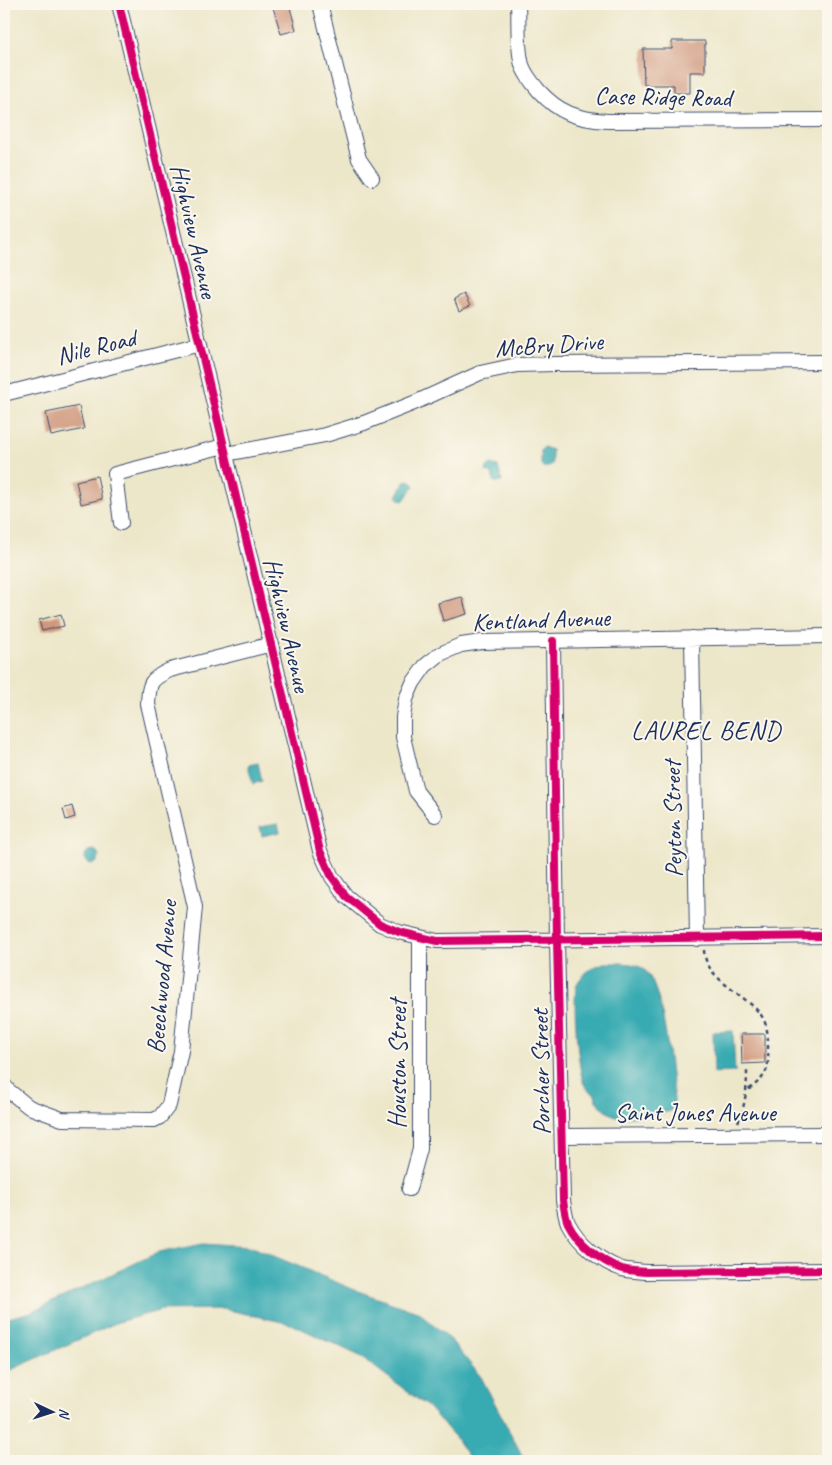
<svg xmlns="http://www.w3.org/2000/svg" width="832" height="1465" font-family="Caveat,sans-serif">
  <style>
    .water { fill: #39abb2; stroke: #2a6d88 }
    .building { fill: #cf967b }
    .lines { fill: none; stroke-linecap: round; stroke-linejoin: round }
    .minor-casing { stroke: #3a4b6e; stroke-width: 16 }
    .path { stroke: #3a4b6e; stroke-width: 2.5; stroke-dasharray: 4 4; stroke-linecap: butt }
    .minor { stroke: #fff; stroke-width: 14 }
    .cycleway-casing { stroke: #fbf7ec; stroke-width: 11 }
    .cycleway { stroke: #d6006c; stroke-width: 8 }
    .labels { text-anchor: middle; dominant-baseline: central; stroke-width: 4; stroke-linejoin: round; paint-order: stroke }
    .street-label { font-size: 25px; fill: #1b2f5e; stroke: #fbf7ec }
    .neighbourhood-label { font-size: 26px; letter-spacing: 1px; fill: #1b2f5e; stroke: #fbf7ec }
  </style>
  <rect width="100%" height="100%" fill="#fbf7ec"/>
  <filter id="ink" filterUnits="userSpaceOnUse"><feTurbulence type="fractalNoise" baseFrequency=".02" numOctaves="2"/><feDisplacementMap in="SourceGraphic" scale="10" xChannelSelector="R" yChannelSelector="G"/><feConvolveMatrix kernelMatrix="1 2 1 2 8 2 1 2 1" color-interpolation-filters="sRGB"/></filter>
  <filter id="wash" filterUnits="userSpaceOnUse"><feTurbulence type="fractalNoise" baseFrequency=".0096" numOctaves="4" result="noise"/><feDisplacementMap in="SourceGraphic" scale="20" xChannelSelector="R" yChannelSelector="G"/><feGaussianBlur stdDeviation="1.12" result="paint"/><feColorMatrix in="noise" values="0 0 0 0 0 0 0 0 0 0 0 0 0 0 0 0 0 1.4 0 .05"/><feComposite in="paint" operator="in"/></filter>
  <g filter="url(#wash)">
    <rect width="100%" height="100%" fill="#ede7ca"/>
    <path class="water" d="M544 447 552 450V464L549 467H543L541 464V450Z
      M490 464 498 466 502 482H494L492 474 486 471 487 467Z
      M408 480 413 482 414 486 404 500 401 501 397 496 405 481Z
      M258 763 262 781 253 784 248 765Z
      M278 824 280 832 262 836 260 827Z
      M85 857a7 7 0 1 1 14 0a7 7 0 1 1-14 0Z
      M604 963C615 963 633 962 642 968 664 981 670 1072 674 1099V1106L671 1111C656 1115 625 1121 611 1114 605 1111 601 1105 596 1101L595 1094C591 1092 586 1089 584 1084 578 1072 572 995 577 984 583 973 592 967 604 963Z
      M733 1031 735 1072 714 1073 713 1032Z
      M203 1243 250 1246 355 1290 420 1313 449 1338 481 1377 525 1461H471L455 1437 428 1407 360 1356 291 1324 224 1309 162 1310 118 1322 4 1373V1319L31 1312 159 1252Z"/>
    <g id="blocks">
      <path class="building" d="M272 4H289L296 30 281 34Z
        M672 41H705V72H690V93H674V85H644L643 49H672Z
        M464 294 470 306 459 311 454 299Z
        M79 406 84 429 51 436 46 413Z
        M97 476 102 499 81 504 76 481Z
        M462 597 467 614 443 621 438 603Z
        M61 614 64 626 42 631 39 620Z
        M72 806 75 817 66 820 63 809Z
        M741 1034H765V1063L742 1064Z"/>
    </g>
  </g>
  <g filter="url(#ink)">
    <use href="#blocks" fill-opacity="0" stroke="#3a4b6e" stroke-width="1"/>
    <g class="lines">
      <g class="minor-casing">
        <path id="minor" d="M119 4 320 851 332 877 346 896 380 924 399 932 437 941 828 936
          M320 4 359 159 372 178
          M518 4C519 24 517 46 522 65 525 74 533 84 539 91 559 113 577 119 607 121L828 120
          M4 394 200 344
          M226 454 325 435 364 423 414 403 480 373 517 365 555 364 828 362
          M121 523 115 474 224 446
          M692 638 697 939
          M553 641 557 941 563 1200C564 1207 565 1216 568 1223 578 1243 601 1262 622 1269 629 1271 638 1271 646 1272L828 1270
          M435 815 416 791 403 737V717L406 699 413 683 425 666 440 654 461 645 482 642 828 636
          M4 1085 9 1091 29 1107 62 1119 154 1120 160 1117 169 1105 181 1051 195 907 148 704C149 683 150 679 170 670L272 644
          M562 1136 828 1134
          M409 1189 420 1149V938"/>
      </g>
      <path class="path" d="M704 950C705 980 746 994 761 1015 768 1025 768 1037 768 1049 769 1073 766 1076 747 1091
        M738 1122C746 1104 747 1087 747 1068"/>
      <use href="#minor" class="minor"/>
      <g class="cycleway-casing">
        <path id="cycleway" d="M119 4 320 851 332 877 346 896 380 924 399 932 437 941 828 936
          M553 641 557 941 563 1200C564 1207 565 1216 568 1223 578 1243 601 1262 622 1269 629 1271 638 1271 646 1272L828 1270"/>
      </g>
      <use href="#cycleway" class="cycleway"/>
    </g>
  </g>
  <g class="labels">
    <g class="street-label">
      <text transform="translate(663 97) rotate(1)">Case Ridge Road</text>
      <text transform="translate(194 231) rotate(77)">Highview Avenue</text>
      <text transform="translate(549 345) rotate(-4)">McBry Drive</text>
      <text transform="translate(96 347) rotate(-14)">Nile Road</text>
      <text transform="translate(541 620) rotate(-2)">Kentland Avenue</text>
      <text transform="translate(287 625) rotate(77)">Highview Avenue</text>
      <text transform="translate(673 819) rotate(-91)">Peyton Street</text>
      <text transform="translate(162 977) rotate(-85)">Beechwood Avenue</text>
      <text transform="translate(398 1064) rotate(-90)">Houston Street</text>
      <text transform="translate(541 1072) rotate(-91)">Porcher Street</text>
      <text x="695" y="1113">Saint Jones Avenue</text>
    </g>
    <g class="neighbourhood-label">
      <text x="706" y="730">LAUREL BEND</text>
    </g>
  </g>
  <rect width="832" height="1465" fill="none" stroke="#fbf7ec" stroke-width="20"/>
  <g transform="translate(52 1412) rotate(94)" stroke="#fbf7ec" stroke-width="4" paint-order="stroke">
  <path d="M0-4L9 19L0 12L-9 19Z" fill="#1b2f5e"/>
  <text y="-8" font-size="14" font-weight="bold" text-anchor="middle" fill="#1b2f5e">N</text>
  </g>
</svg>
